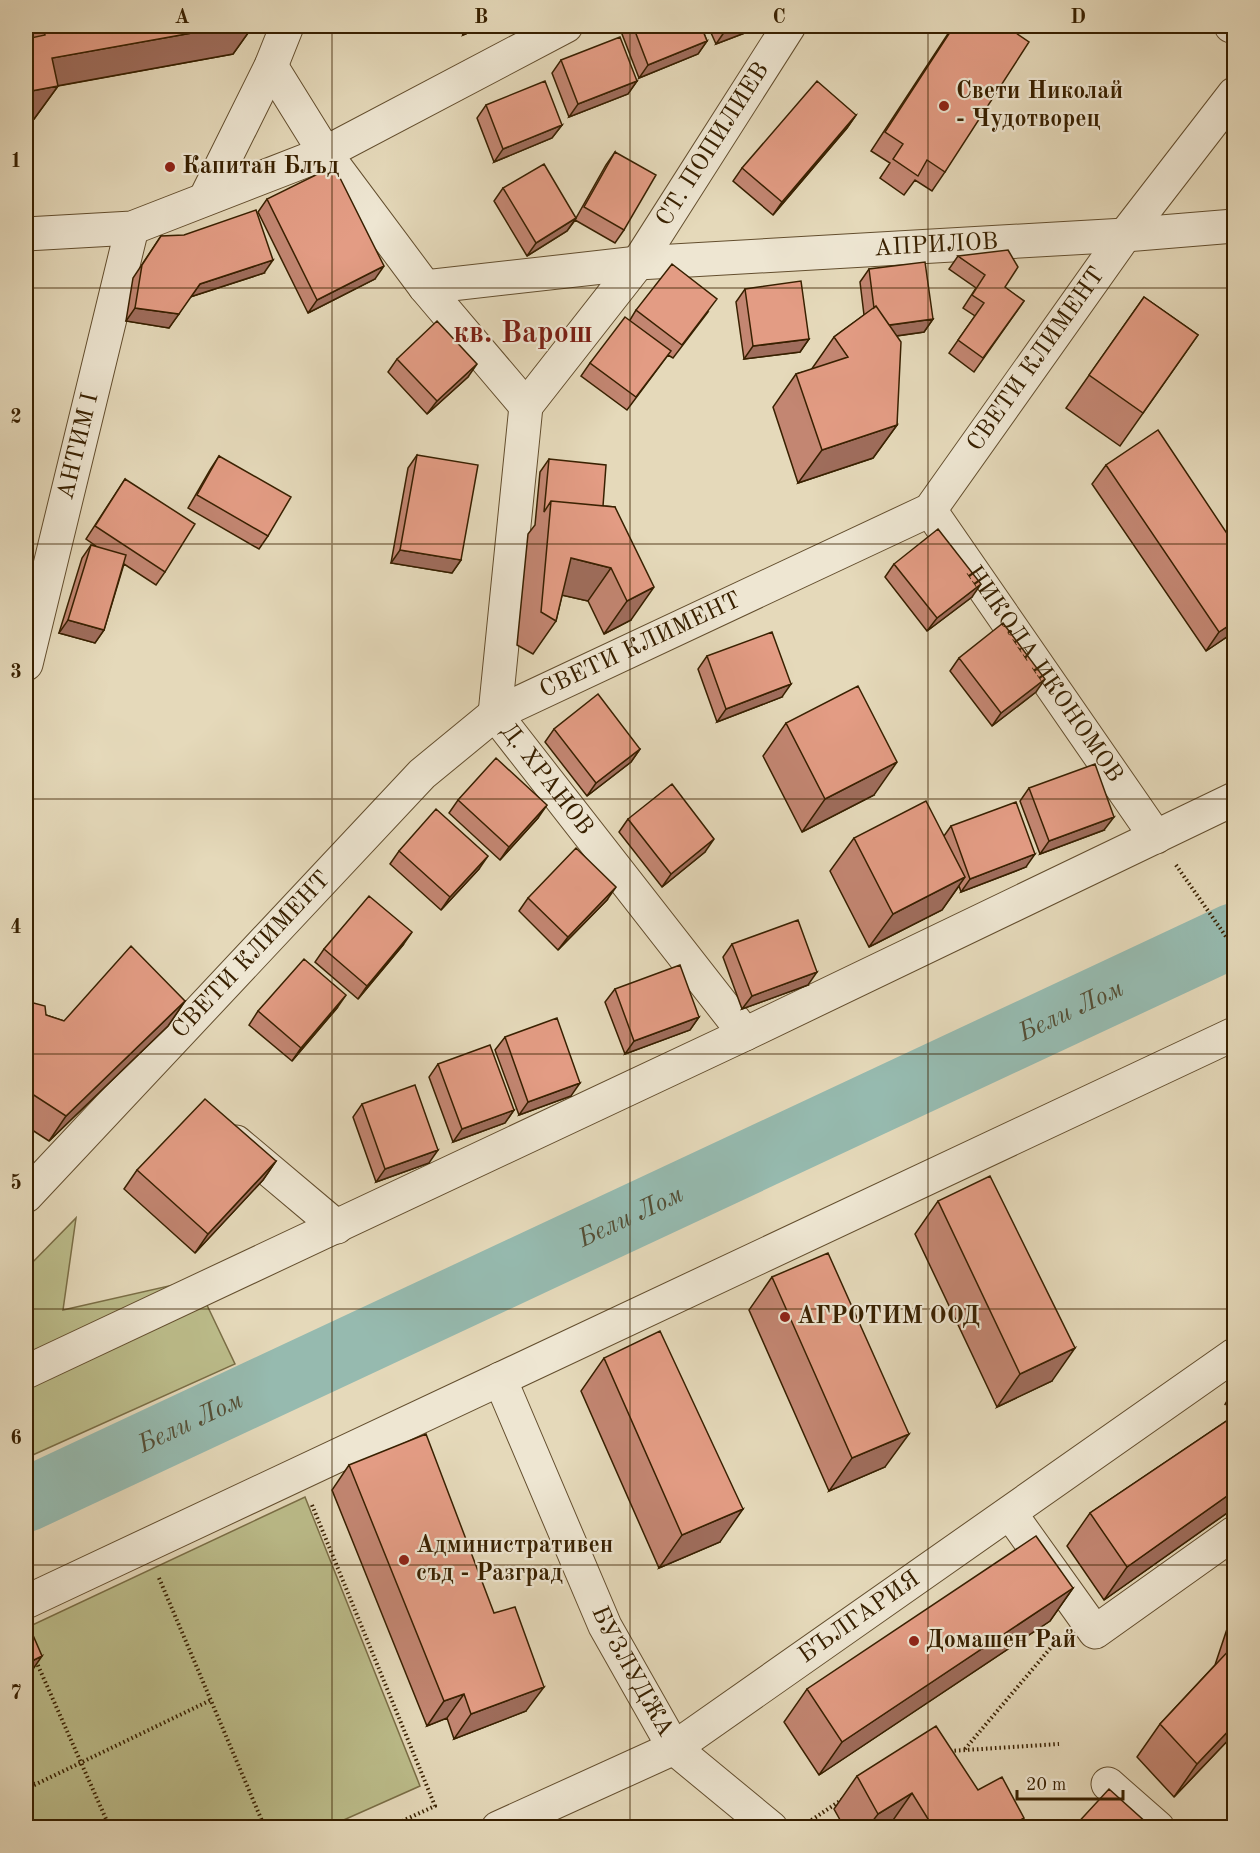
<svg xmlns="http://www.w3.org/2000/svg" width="1260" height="1853" font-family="'Old Standard TT',serif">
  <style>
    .park { fill: #bcbd8b; stroke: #7a6e46; stroke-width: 1.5 }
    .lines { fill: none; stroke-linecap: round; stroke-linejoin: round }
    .river { stroke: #96baaf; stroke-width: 64 }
    .minor-casing { stroke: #634e2e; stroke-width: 35 }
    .path { stroke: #382000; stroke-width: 4; stroke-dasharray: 1.5 3; stroke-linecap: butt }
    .minor { stroke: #eee6d2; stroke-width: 33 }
    .wall { fill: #c38672; stroke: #382000; stroke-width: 1.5 }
    .shaded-wall { fill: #9f6d5c; stroke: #382000; stroke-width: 1.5 }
    .building { fill: #e39c84; stroke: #382000; stroke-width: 1.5 }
    .grid { fill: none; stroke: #382000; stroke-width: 1.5; stroke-opacity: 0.55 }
    .poi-dot { fill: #8f2418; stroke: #eee6d2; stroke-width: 2 }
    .labels { text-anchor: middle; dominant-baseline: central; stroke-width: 4.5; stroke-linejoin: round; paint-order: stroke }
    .poi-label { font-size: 24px; font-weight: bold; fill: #382000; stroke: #eee6d2; text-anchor: start }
    .street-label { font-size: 24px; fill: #382000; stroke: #eee6d2 }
    .water-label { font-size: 26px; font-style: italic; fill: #544e35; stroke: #eee6d2 }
    .district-label { font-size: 30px; font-weight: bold; fill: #7a1f14; stroke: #eee6d2 }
    .neatline { fill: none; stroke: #382000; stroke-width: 2 }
    .grid-label { font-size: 20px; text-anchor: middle; font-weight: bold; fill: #382000 }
  </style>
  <rect width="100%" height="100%" fill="#e5d9ba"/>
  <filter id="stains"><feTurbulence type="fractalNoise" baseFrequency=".00333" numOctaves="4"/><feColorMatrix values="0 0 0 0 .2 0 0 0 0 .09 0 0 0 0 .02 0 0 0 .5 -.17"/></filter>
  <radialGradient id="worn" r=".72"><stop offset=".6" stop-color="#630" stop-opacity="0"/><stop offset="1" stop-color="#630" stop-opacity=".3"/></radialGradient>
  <path class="park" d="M76 1218 63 1310 195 1280 235 1364 26 1458V1269Z
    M305 1497 420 1786 328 1827H26V1628Z"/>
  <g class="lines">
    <path class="river" id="s1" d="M26 1500 1234 935"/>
    <g class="minor-casing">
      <g id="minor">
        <path d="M1231 26 1234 27"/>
        <path d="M271 66 325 153 425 287 526 406"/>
        <path d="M205 199 271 66 287 26"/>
        <path d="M26 234 132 228 325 153 566 26"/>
        <path id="s2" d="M425 287 638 263 1125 235 1234 226"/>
        <path id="s3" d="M526 406 495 714 745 1034"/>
        <path id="s4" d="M526 406 638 263 789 26"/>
        <path id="s5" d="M930 510 1156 837"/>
        <path id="s6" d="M26 664 132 228"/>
        <path d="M236 1142 337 1227"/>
        <path id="s7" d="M26 1196 422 774 495 714 930 510 1125 235 1234 94"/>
        <path d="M26 1372 745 1034 1234 799"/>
        <path id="s8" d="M500 1379 605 1626 674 1748 771 1828"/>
        <path d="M1010 1513 1095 1632 1234 1533"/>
        <path d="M26 1602 1234 1034"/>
        <path d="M1108 1784 1158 1828"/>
        <path id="s9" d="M498 1828 674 1748 1234 1355"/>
      </g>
    </g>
    <path class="path" d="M1176 865 1234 948
      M1225 1403 1234 1408
      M312 1505 435 1806 387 1828
      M159 1578 265 1828
      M36 1661 110 1828
      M965 1749 1059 1638
      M950 1751 1059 1744
      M26 1777 35 1785
      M26 1789 211 1700
      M804 1825 843 1799"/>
    <use href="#minor" class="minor"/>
  </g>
  <path class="wall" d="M28 26H253L233 54 58 86 34 119 26 121V29Z
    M459 26H484L463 35Z
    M628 26H701L707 41 698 54 639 78 622 34Z
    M708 26H763L716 44Z
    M953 26H1014L945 172 932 191 915 180 904 195 880 178 890 163 871 151Z
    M561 60 637 81 628 94 569 117 552 73Z
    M486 105 562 125 552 138 494 162 477 118Z
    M856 115 847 128 773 215 733 181 742 168Z
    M615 152 624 230 615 243 575 220 576 219 567 231 527 256 494 201 503 188 576 218 606 165Z
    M1234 154V163L1230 160Z
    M267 199 375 279 308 313 258 212Z
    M161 236 264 273 190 297 169 328 126 321 133 278Z
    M958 256 1024 301 974 372 949 353 975 316 963 308 976 288 949 269Z
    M869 269 933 319 924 332 897 336V425L873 458 798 483 773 407 796 374 811 370 834 337 864 315 860 282Z
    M745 289 809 339 800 352 744 359 736 302Z
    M1144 297 1198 335 1120 446 1066 408Z
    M636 310 708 312 673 358 668 355 627 410 581 376 590 363 630 320Z
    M397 359 468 377 427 414 388 372Z
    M417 455 461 560 452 573 391 563 408 468Z
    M219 456 268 536 259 549 188 508 210 470Z
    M549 459 603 506 615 507 631 620 604 634 588 601 562 595 556 621 533 654 517 645 528 534 535 525 540 472Z
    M1106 465 1234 632 1206 651 1092 484Z
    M125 479 165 572 156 585 124 564 104 630 95 643 59 633 82 558 91 545 96 546 86 539Z
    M894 564 972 597 927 631 885 577Z
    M707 656 782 697 717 722 698 669Z
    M959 658 1036 692 992 726 950 671Z
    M786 723 874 795 802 832 763 756Z
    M554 729 640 749 631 762 587 796 545 742Z
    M1029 788 1104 830 1040 854 1020 801Z
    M458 800 538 818 500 860 449 813Z
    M628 819 705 852 662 887 619 832Z
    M951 826 1026 867 961 892 959 886 942 910 869 947 830 871 854 838 944 836Z
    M399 851 479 869 441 910 390 864Z
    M528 898 607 900 558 950 519 911Z
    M732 944 808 985 742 1009 723 957Z
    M403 945 358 999 315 962 324 949Z
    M615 989 699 1017 690 1030 625 1054 605 1002Z
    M26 1001 46 1015 64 1021 185 1001 168 1026 49 1141 26 1126Z
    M337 1008 292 1061 249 1025 258 1011Z
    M505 1037 571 1096 519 1115 495 1050Z
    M438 1064 514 1110 505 1123 453 1142 429 1077Z
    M362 1104 429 1163 376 1182 353 1117Z
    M276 1161 263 1180 195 1253 124 1189 137 1170Z
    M938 1201 1052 1381 997 1407 915 1234Z
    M772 1277 885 1467 829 1491 749 1310Z
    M604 1358 720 1542 659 1568 581 1391Z
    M1234 1416V1508L1104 1600 1067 1546 1090 1513Z
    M349 1465 494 1613 526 1711 454 1739 447 1718 427 1726 332 1490Z
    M1073 1588 1050 1621 819 1775 784 1722 807 1689Z
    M1234 1608V1734L1174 1797 1137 1757 1160 1724 1215 1665Z
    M857 1776 978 1790 1017 1827H890L889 1826 887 1827H844L834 1809Z"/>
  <path class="shaded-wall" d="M231 26H253L233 54 29 91 52 58Z
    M469 26H484L463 35Z
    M740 26H763L716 44 725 31Z
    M707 41 698 54 639 78 648 65Z
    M637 81 628 94 569 117 578 104Z
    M58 86 34 119 26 121V92Z
    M856 115 847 128 773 215 782 202Z
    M562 125 552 138 494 162 503 149Z
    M576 218 567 231 527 256 536 243Z
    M273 260 264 273 190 297 200 284Z
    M384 266 375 279 308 313 317 300Z
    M135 308 179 314 169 328 126 321Z
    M933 319 924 332 867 340 877 327Z
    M809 339 800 352 744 359 753 346Z
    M477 364 468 377 427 414 437 401Z
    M897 425 873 458 798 483 822 450Z
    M400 550 461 560 452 573 391 563Z
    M571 558 611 568 588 601 548 592Z
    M981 584 972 597 927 631 937 618Z
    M654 587 631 620 604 634 627 601Z
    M68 620 104 630 95 643 59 633Z
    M1234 622V632L1206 651 1219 632Z
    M1045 679 1036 692 992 726 1001 713Z
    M791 684 782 697 717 722 726 709Z
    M640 749 631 762 587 796 596 783Z
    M897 762 874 795 802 832 825 799Z
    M547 805 538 818 500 860 509 847Z
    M1114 817 1104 830 1040 854 1049 841Z
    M714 839 705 852 662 887 671 874Z
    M1035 854 1026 867 961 892 970 879Z
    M488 856 479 869 441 910 450 897Z
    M965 877 942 910 869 947 893 914Z
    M616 887 607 900 558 950 568 937Z
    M412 932 403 945 358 999 367 986Z
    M817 972 808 985 742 1009 752 996Z
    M346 995 337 1008 292 1061 301 1048Z
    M185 1001 168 1026 49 1141 66 1116Z
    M699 1017 690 1030 625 1054 634 1041Z
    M580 1083 571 1096 519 1115 528 1102Z
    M514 1110 505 1123 453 1142 462 1129Z
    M438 1150 429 1163 376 1182 385 1169Z
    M276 1161 263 1180 195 1253 208 1234Z
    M1075 1348 1052 1381 997 1407 1020 1374Z
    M909 1434 885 1467 829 1491 852 1458Z
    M1234 1491V1508L1104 1600 1127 1567Z
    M743 1509 720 1542 659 1568 682 1535Z
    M1073 1588 1050 1621 819 1775 842 1742Z
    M42 1656 29 1675 26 1677V1664Z
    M544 1687 526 1711 454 1739 471 1714Z
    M464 1694 447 1718 427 1726 444 1701Z
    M1234 1725V1734L1174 1797 1197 1764Z
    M912 1793 889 1826 887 1827H868L878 1814Z
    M1024 1818 1017 1827H1008Z
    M951 1820 946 1827H939Z"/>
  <path class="building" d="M43 26H231L52 58 58 86 26 92V39L45 35Z
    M633 26H701L707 41 648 65Z
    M723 26H740L725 31Z
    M954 26H1014L1013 31 1029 42 945 172 927 160 918 176 893 159 903 144 885 132Z
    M620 37 637 81 578 104 561 60Z
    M545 81 562 125 503 149 486 105Z
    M817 81 856 115 782 202 742 168Z
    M615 152 656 175 624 230 584 207Z
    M544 164 576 218 536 243 503 188Z
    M334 166 384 266 317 300 267 199Z
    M256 210 273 260 200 284 179 314 135 308 142 265 161 236 184 235Z
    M1008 250 1018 267 1005 287 1024 301 983 358 958 340 984 303 972 295 985 275 958 256Z
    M925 262 933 319 889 325 876 306 874 308 869 269Z
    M672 264 717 299 682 345 636 310Z
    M801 281 809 339 753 346 745 289Z
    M1144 297 1198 335 1143 413 1089 375Z
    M876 306 901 342 897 425 822 450 796 374 848 357 834 337Z
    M625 317 671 351 636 397 590 363Z
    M437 321 477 364 437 401 397 359Z
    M1158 430 1234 544V622L1219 632 1106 465Z
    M417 455 478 465 461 560 400 550Z
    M219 456 291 497 268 536 197 495Z
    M549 459 606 465 603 506 551 501 544 512Z
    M125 479 195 524 165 572 95 526Z
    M551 501 615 507 654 587 627 601 611 568 571 558 556 621 541 612Z
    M938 529 981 584 937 618 894 564Z
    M91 545 126 555 104 630 68 620Z
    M1003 623 1045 679 1001 713 959 658Z
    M772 632 791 684 726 709 707 656Z
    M858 686 897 762 825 799 786 723Z
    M598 694 640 749 596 783 554 729Z
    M496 758 547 805 509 847 458 800Z
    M1095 764 1114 817 1049 841 1029 788Z
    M672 784 714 839 671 874 628 819Z
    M926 801 965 877 893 914 854 838Z
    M1016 802 1035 854 970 879 951 826Z
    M436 809 488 856 450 897 399 851Z
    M576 848 616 887 568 937 528 898Z
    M369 896 412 932 367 986 324 949Z
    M798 920 817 972 752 996 732 944Z
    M131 946 185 1001 66 1116 26 1090V1001L45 1006 46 1015 64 1021Z
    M304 959 346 995 301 1048 258 1011Z
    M680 965 699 1017 634 1041 615 989Z
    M557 1018 580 1083 528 1102 505 1037Z
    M490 1045 514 1110 462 1129 438 1064Z
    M415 1085 438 1150 385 1169 362 1104Z
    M205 1099 276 1161 208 1234 137 1170Z
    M990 1176 1075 1348 1020 1374 938 1201Z
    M828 1253 909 1434 852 1458 772 1277Z
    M660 1331 743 1509 682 1535 604 1358Z
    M1234 1416V1491L1127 1567 1090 1513Z
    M426 1434 494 1613 515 1607 544 1687 471 1714 464 1694 444 1701 349 1465Z
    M1036 1536 1073 1588 842 1742 807 1689Z
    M29 1626 42 1656 26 1664V1628Z
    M1234 1643V1725L1197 1764 1160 1724 1234 1645Z
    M936 1726 978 1790 1002 1777 1024 1818 1008 1827H956L951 1820 939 1827H933L912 1793 878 1814 857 1776Z
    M1109 1789 1149 1825 1146 1827H1074Z"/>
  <path class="grid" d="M332 26V1828M630 26V1828M928 26V1828M26 288H1234M26 544H1234M26 799H1234M26 1054H1234M26 1309H1234M26 1565H1234"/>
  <g class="poi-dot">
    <circle cx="944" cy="106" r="6"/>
    <circle cx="170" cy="167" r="6"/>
    <circle cx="785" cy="1317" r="6"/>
    <circle cx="404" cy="1560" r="6"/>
    <circle cx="914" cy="1641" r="6"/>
  </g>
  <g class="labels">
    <g class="poi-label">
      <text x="956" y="92">Свети Николай<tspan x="956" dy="28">- Чудотворец</tspan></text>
      <text x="182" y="167">Капитан Блъд</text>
      <text x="797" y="1317">АГРОТИМ ООД</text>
      <text x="416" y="1546">Административен<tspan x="416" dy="28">съд - Разград</tspan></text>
      <text x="926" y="1641">Домашен Рай</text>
    </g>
    <g class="street-label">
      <text stroke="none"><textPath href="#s4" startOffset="322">СТ. ПОПИЛИЕВ</textPath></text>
      <text stroke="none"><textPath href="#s2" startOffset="513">АПРИЛОВ</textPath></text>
      <text stroke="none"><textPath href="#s7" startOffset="1338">СВЕТИ КЛИМЕНТ</textPath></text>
      <text stroke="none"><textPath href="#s6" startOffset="224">АНТИМ I</textPath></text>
      <text stroke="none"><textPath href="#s7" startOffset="834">СВЕТИ КЛИМЕНТ</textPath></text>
      <text stroke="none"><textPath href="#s5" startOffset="200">НИКОЛА ИКОНОМОВ</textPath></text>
      <text stroke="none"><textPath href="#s3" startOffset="393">Д. ХРАНОВ</textPath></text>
      <text stroke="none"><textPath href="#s7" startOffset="330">СВЕТИ КЛИМЕНТ</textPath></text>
      <text stroke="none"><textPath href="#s9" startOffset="420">БЪЛГАРИЯ</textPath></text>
      <text stroke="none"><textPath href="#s8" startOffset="321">БУЗЛУДЖА</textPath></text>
    </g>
    <g class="water-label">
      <text stroke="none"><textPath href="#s1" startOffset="1154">Бели Лом</textPath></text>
      <text stroke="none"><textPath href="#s1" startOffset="668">Бели Лом</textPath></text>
      <text stroke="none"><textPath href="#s1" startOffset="182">Бели Лом</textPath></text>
    </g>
    <g class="district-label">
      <text x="523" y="334">кв. Варош</text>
    </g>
  </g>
  <rect width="1260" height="1853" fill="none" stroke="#e5d9ba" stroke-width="66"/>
  <path d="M1017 1790v9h106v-9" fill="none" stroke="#382000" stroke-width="3"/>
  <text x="1026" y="1790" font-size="18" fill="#382000" stroke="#eee6d2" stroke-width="4.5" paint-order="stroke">20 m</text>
  <rect x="33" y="33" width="1194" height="1787" class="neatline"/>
  <g class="grid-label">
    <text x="182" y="23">A</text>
    <text x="481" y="23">B</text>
    <text x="779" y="23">C</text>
    <text x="1078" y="23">D</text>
    <text x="16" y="167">1</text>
    <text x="16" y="423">2</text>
    <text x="16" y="678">3</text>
    <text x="16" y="933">4</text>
    <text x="16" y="1189">5</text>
    <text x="16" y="1444">6</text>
    <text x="16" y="1699">7</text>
  </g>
  <rect width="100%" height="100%" filter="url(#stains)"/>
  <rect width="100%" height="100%" fill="url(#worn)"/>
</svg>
